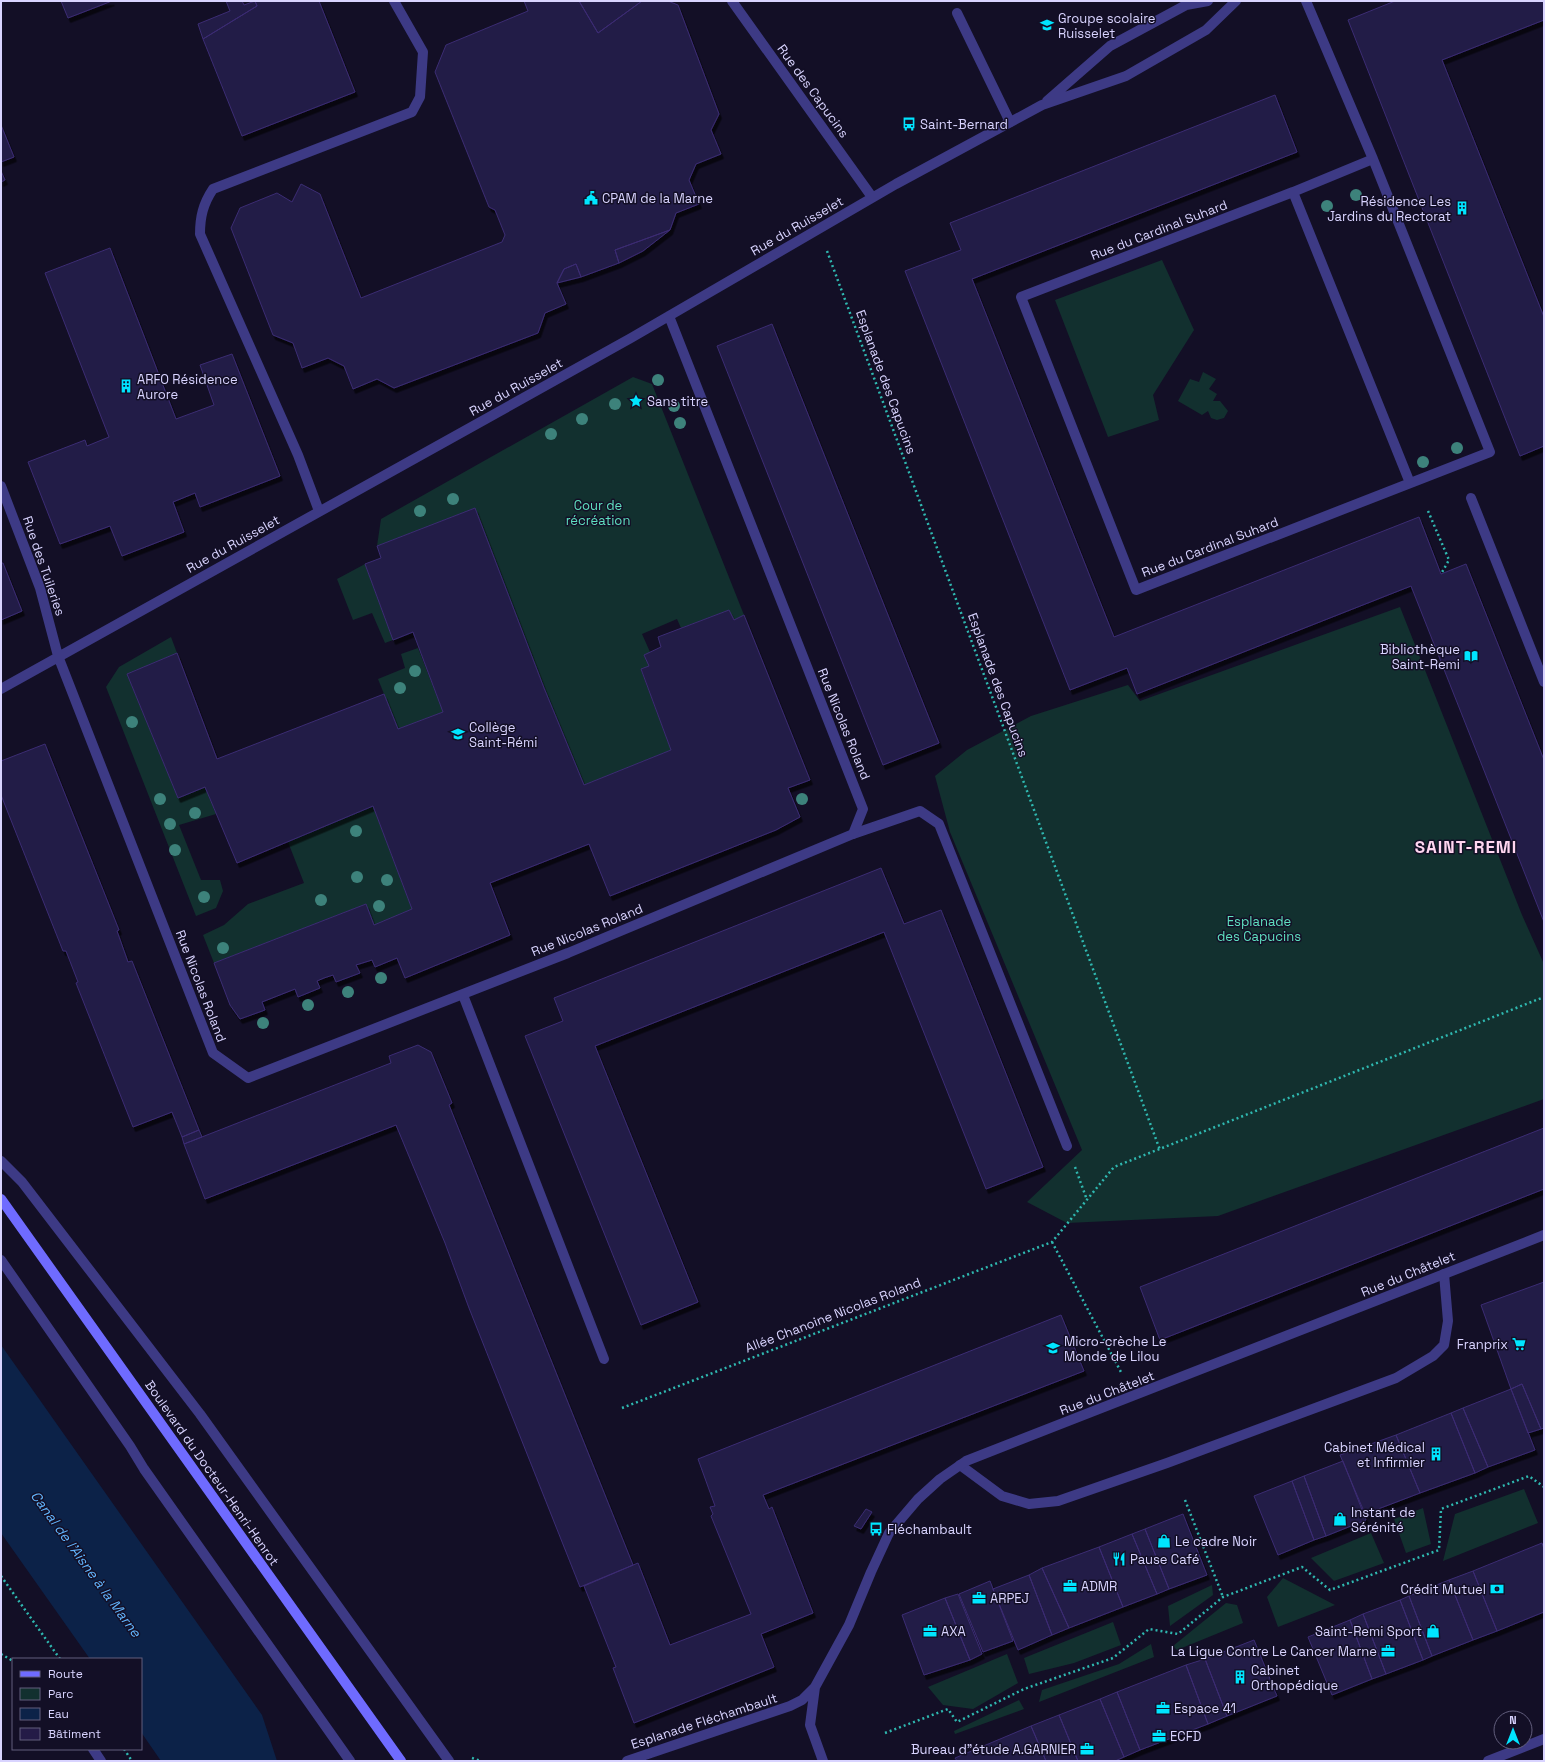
<svg xmlns="http://www.w3.org/2000/svg" width="1545" height="1762" font-family="'Space Grotesk',sans-serif">
  <style>
    .green { fill: #12302f }
    .water { fill: #0c2248 }
    .building { fill: #241b47; stroke: #3b2d73; filter: url(#shadow) }
    .lines { fill: none; stroke-linecap: round; stroke-linejoin: round }
    .path { stroke: #2fb8b0; stroke-width: 2.5; stroke-dasharray: 2 3; stroke-linecap: butt }
    .service { stroke: #3d3a85; stroke-width: 10 }
    .minor { stroke: #3d3a85; stroke-width: 10 }
    .tertiary { stroke: #3d3a85; stroke-width: 10 }
    .secondary { stroke: #6f6bff; stroke-width: 10 }
    .tree { fill: #3d827b }
    .labels { text-anchor: middle; dominant-baseline: central; stroke-width: 3; stroke-linejoin: round; paint-order: stroke }
    .poi-label { font-size: 13px; fill: #d9d4ff; stroke: #130f26; text-anchor: start }
    .street-label { font-size: 13px; fill: #d9d4ff; stroke: #130f26 }
    .park-label { font-size: 13px; fill: #5fe0c0; stroke: #130f26 }
    .water-label { font-size: 14px; font-style: italic; fill: #62b6ff; stroke: #130f26 }
    .district-label { font-size: 17px; font-weight: bold; letter-spacing: 1px; fill: #ffd6f0; stroke: #130f26 }
  </style>
  <defs>
    <filter id="shadow"><feDropShadow dx="2.5" dy="4.5" stdDeviation="0" flood-color="#0009"/></filter>
  </defs>
  <rect width="100%" height="100%" fill="#130f26"/>
  <path class="green" d="M1162 260 1194 330 1153 395 1159 420 1108 437 1055 300Z
    M1203 372 1216 379 1209 389 1217 394 1213 401H1220L1228 411 1224 418 1217 420 1211 418 1208 411 1202 415 1178 401 1190 379 1199 382Z
    M633 377 652 384 744 615 734 620 729 610 681 628 677 619 642 634 650 652 649 666 641 670 671 750 584 785 544 688 475 508 377 546 381 519Z
    M365 564 393 640 385 643 372 613 353 620 337 579Z
    M1400 607 1522 915 1544 964V1099L1218 1216 1067 1223 1027 1202 1082 1150 950 832 935 776 967 750 1031 716 1128 685 1140 701Z
    M171 637 177 653 127 674 178 798 205 787 216 814 179 825 201 880H220L223 891 216 908 196 916 106 687 119 667Z
    M418 648 443 712 398 729 378 679 405 668 401 654Z
    M373 806 412 909 374 925 366 904 214 963 203 935 224 925 248 904 304 883 288 842Z
    M1524 1489 1538 1523 1443 1561 1455 1514Z
    M1423 1508 1431 1544 1406 1553 1394 1519Z
    M1371 1533 1384 1563 1334 1581 1311 1558Z
    M1283 1578 1335 1605 1278 1627 1267 1597Z
    M1212 1585 1213 1595 1170 1626 1168 1606Z
    M1226 1603 1237 1605 1243 1623 1177 1650 1173 1646Z
    M1113 1622 1121 1645 1074 1663 1029 1674 1024 1658Z
    M1151 1644 1154 1657 1039 1702 1042 1690 1119 1664Z
    M1007 1654 1018 1683 973 1709 943 1705 928 1687Z
    M1019 1700 1024 1709 955 1734 954 1731Z"/>
  <path class="water" d="M1 1345 262 1715 277 1761H161L141 1732V1659H90L1 1533Z"/>
  <path class="building" d="M61 1H112L68 18Z
    M226 1H242L244 5 255 1 257 6 203 39 198 24 230 11Z
    M255 1H319L355 92 242 136 203 39 257 6Z
    M524 1H579L598 33 642 1H668L678 5 719 114 711 130 721 154 696 164 689 180 699 204 676 213 670 230 615 250 619 263 581 277 576 264 564 269 557 283 566 304 545 313 538 333 394 388 377 379 353 389 344 366 328 358 302 368 293 343 273 335 231 228 240 208 277 193 292 202 301 184 320 194 361 298 502 242 505 235 495 210 489 207 435 72 446 45 528 11Z
    M579 1H642L598 33Z
    M1395 1H1544V20L1442 60 1544 317V446L1520 456 1348 20Z
    M1275 95 1297 152 972 279 1114 637 1419 517 1441 574 1466 564 1544 760V922L1411 586 1137 694 1127 668 1070 690 905 271 961 250 950 223Z
    M1 125 14 157 1 162Z
    M1 171 5 180 1 182Z
    M670 230 643 251 619 263 615 250Z
    M110 248 176 419 214 405 200 365 232 354 280 476 200 507 195 493 173 502 184 532 122 556 110 526 60 544 28 462 85 440 87 446 109 437 45 273Z
    M576 264 581 277 557 283 564 269Z
    M772 324 939 743 883 765 717 346Z
    M475 508 544 688 584 785 671 750 641 669 649 666 644 655 661 647 658 637 729 610 734 620 744 615 810 780 788 788 800 817 776 830 610 896 589 844 490 883 510 935 405 978 397 958 375 967 372 960 356 965 360 973 336 982 333 975 324 978 317 981 320 988 298 997 295 989 262 1002 265 1010 240 1019 230 1005 214 963 366 904 374 925 412 909 373 806 237 863 205 787 178 798 127 674 177 653 217 759 384 694 398 729 443 712 413 632 393 640 365 564 381 558 377 546Z
    M1 563H3L22 611 1 620Z
    M45 744 119 930 117 931 128 962 132 961 199 1130 182 1137 172 1112 133 1127 76 983 78 982 66 951H63L1 795V761Z
    M881 868 904 924 941 910 1043 1167 986 1189 884 932 595 1046 698 1302 641 1325 525 1036 563 1021 554 998Z
    M418 1045 431 1052 452 1103 449 1105 633 1565 580 1587 469 1308 445 1243 396 1125 205 1199 184 1144 391 1063 389 1056Z
    M1544 1128V1189L1160 1340 1140 1287Z
    M199 1130 202 1137 184 1144 182 1137Z
    M1544 1282V1428L1541 1429 1522 1384 1511 1389 1481 1305Z
    M1061 1315 1084 1371 763 1495 769 1509 772 1507 813 1613 761 1634 774 1667 634 1723 613 1668 616 1667 584 1586 638 1563 670 1645 751 1614 711 1516 713 1514 710 1507 715 1506 698 1459Z
    M1522 1384 1541 1429 1528 1433 1511 1389Z
    M1511 1389 1535 1450 1488 1467 1463 1408Z
    M1463 1408 1488 1467 1475 1473 1451 1413Z
    M1451 1413 1475 1473 1420 1493 1396 1435Z
    M1396 1435 1420 1493 1365 1514 1340 1455Z
    M1343 1461 1366 1520 1326 1536 1304 1476Z
    M1304 1476 1326 1536 1314 1540 1292 1481Z
    M1292 1481 1314 1540 1278 1555 1254 1496Z
    M866 1509 872 1512 861 1529 854 1526Z
    M1183 1514 1207 1575 1169 1589 1145 1529Z
    M1145 1529 1169 1589 1157 1594 1132 1534Z
    M1132 1534 1157 1594 1123 1607 1099 1547Z
    M1542 1543 1544 1549V1612L1497 1631 1473 1571Z
    M1099 1547 1123 1607 1069 1628 1042 1568Z
    M1042 1568 1069 1628 1052 1635 1029 1575Z
    M1473 1571 1497 1631 1473 1640 1449 1580Z
    M1029 1575 1052 1635 1018 1650 993 1589Z
    M1449 1580 1473 1640 1432 1656 1409 1596Z
    M990 1581 1013 1641 983 1652 959 1594Z
    M958 1594 982 1654 970 1660 945 1598Z
    M1409 1596 1432 1656 1423 1660 1400 1600Z
    M945 1598 970 1660 924 1675 902 1615Z
    M1400 1600 1423 1660 1386 1674 1363 1614Z
    M1363 1614 1386 1674 1372 1679 1350 1620Z
    M1350 1620 1372 1679 1332 1695 1308 1637Z
    M1254 1640 1277 1696 1227 1716 1205 1659Z
    M1205 1659 1227 1716 1208 1724 1186 1665Z
    M1186 1665 1208 1724 1140 1750 1117 1692Z
    M1117 1692 1140 1750 1124 1757 1100 1699Z
    M1100 1699 1124 1757 1115 1761H1078L1059 1715Z
    M1059 1715 1078 1761H1046L1031 1726Z
    M1031 1726 1046 1761H957L955 1758Z"/>
  <g class="lines">
    <path class="path" d="M827 251 1160 1150
      M1428 511 1449 560 1441 574
      M1075 1167 1087 1200
      M1052 1242 1122 1374
      M622 1408 1052 1242 1114 1167 1544 997
      M1185 1500 1223 1597
      M1 1576 60 1659
      M1 1654 13 1661
      M885 1733 948 1709 957 1722 1024 1689 1113 1658 1149 1629 1178 1634 1223 1597 1302 1567 1330 1590 1439 1550 1441 1509 1529 1476 1544 1487
      M124 1749 132 1761
      M472 1758 481 1761"/>
    <path class="service" d="M957 13 1010 122
      M1471 498 1544 682
      M319 511 298 455 200 234C200 217 203 204 213 189L412 112 420 97 423 52 394 1
      M853 834 920 811 939 824 1067 1146
      M463 995 604 1359
      M960 1465 1002 1496 1029 1504 1058 1501 1167 1463 1396 1378 1433 1356 1444 1345 1448 1321 1444 1274
      M93 1749 101 1761"/>
    <path class="minor" d="M732 1 872 197
      M1306 1 1373 159
      M1047 101 1110 46 1186 5 1208 1
      M1373 159 1490 452 1136 590 1021 297 1293 192Z
      M1293 192 1410 483
      M1 486 40 588 58 656 213 1053 248 1078 568 953 853 834 863 809 669 316
      M1 689 631 338 896 184 1042 105 1126 76 1206 30 1236 1
      M815 1687 810 1725 823 1761
      M627 1761 790 1706 802 1700 815 1687 849 1625 871 1572 889 1533 918 1499 940 1479 966 1461 1544 1235
      M1488 1761 1544 1739"/>
    <path class="tertiary" d="M1 1161 22 1182 200 1414 449 1761
      M1 1260 130 1446 144 1469 350 1761"/>
    <path class="secondary" d="M1 1199 401 1761"/>
  </g>
  <g class="tree">
    <circle cx="1356" cy="195" r="6"/>
    <circle cx="1327" cy="206" r="6"/>
    <circle cx="658" cy="380" r="6"/>
    <circle cx="615" cy="404" r="6"/>
    <circle cx="674" cy="406" r="6"/>
    <circle cx="582" cy="419" r="6"/>
    <circle cx="680" cy="423" r="6"/>
    <circle cx="551" cy="434" r="6"/>
    <circle cx="1457" cy="448" r="6"/>
    <circle cx="1423" cy="462" r="6"/>
    <circle cx="453" cy="499" r="6"/>
    <circle cx="420" cy="511" r="6"/>
    <circle cx="415" cy="671" r="6"/>
    <circle cx="400" cy="688" r="6"/>
    <circle cx="132" cy="722" r="6"/>
    <circle cx="160" cy="799" r="6"/>
    <circle cx="802" cy="799" r="6"/>
    <circle cx="195" cy="813" r="6"/>
    <circle cx="170" cy="824" r="6"/>
    <circle cx="356" cy="831" r="6"/>
    <circle cx="175" cy="850" r="6"/>
    <circle cx="357" cy="877" r="6"/>
    <circle cx="387" cy="880" r="6"/>
    <circle cx="204" cy="897" r="6"/>
    <circle cx="321" cy="900" r="6"/>
    <circle cx="379" cy="906" r="6"/>
    <circle cx="223" cy="948" r="6"/>
    <circle cx="381" cy="978" r="6"/>
    <circle cx="348" cy="992" r="6"/>
    <circle cx="308" cy="1005" r="6"/>
    <circle cx="263" cy="1023" r="6"/>
  </g>
  <defs>
    <g id="school-bare" transform="scale(1.08)"><path d="M0-5L7-2L0 1L-7-2ZM-4 1L0 2.5L4 1V4Q0 6-4 4Z" fill="#00e5ff" stroke="#130f26" stroke-width="2.5" paint-order="stroke"/></g>
    <g id="bus-bare" transform="scale(1.08)"><path d="M-5-6H5V4H4V6H2V4H-2V6H-4V4H-5ZM-3.5-4V0h7V-4ZM-3.5 1.2v1.5H-2V1.2ZM2 1.2v1.5H3.5V1.2Z" fill="#00e5ff" stroke="#130f26" stroke-width="2.5" paint-order="stroke"/></g>
    <g id="civic-bare" transform="scale(1.08)"><path d="M-.6-6.5H3V-4.5H.6V-3L4-1V1h2V6H-6V1h2V-1L-.6-3ZM-1.2 2.5V6h2.4V2.5Z" fill="#00e5ff" stroke="#130f26" stroke-width="2.5" paint-order="stroke"/></g>
    <g id="building-bare" transform="scale(1.08)"><path d="M-4-6H4V6H1V3H-1V6H-4ZM-2.5-4.3h1.7v1.8h-1.7ZM.8-4.3h1.7v1.8H.8ZM-2.5-1h1.7V.8h-1.7ZM.8-1h1.7V.8H.8Z" fill="#00e5ff" stroke="#130f26" stroke-width="2.5" paint-order="stroke"/></g>
    <g id="sight-bare" transform="scale(1.08)"><path d="M0-6L1.8-2.2L6-1.7L2.9 1.2L3.7 5.4L0 3.3L-3.7 5.4L-2.9 1.2L-6-1.7L-1.8-2.2Z" fill="#00e5ff" stroke="#130f26" stroke-width="2.5" paint-order="stroke"/></g>
    <g id="library-bare" transform="scale(1.08)"><path d="M-6-4Q-3-5.5-.7-3.5V5Q-3 3-6 4ZM6-4Q3-5.5 .7-3.5V5Q3 3 6 4Z" fill="#00e5ff" stroke="#130f26" stroke-width="2.5" paint-order="stroke"/></g>
    <g id="supermarket-bare" transform="scale(1.08)"><path d="M-6-5.5h2.5l.6 2H6L4.5 2H-2.5L-4.4-4H-6ZM-1.5 3.2a1.3 1.3 0 1 0 .1 0ZM3 3.2a1.3 1.3 0 1 0 .1 0Z" fill="#00e5ff" stroke="#130f26" stroke-width="2.5" paint-order="stroke"/></g>
    <g id="shop-bare" transform="scale(1.08)"><path d="M-5-2.5h2.3a2.7 3.5 0 0 1 5.4 0H5L5.5 6h-11ZM-1.5-2.5h3a1.5 2.3 0 0 0-3 0Z" fill="#00e5ff" stroke="#130f26" stroke-width="2.5" paint-order="stroke"/></g>
    <g id="restaurant-bare" transform="scale(1.08)"><path d="M-5-6h1v4h1v-4h1v4h1v-4h1v5L-1.5 .5V6h-2V.5L-5-1ZM5-6V6H3V1.5H1.5Q1.5-4 5-6Z" fill="#00e5ff" stroke="#130f26" stroke-width="2.5" paint-order="stroke"/></g>
    <g id="office-bare" transform="scale(1.08)"><path d="M-6-3h4V-5.5h4V-3h4V5H-6ZM-1-4.5V-3h2v-1.5ZM-6 0V1H6V0Z" fill="#00e5ff" stroke="#130f26" stroke-width="2.5" paint-order="stroke"/></g>
    <g id="bank-bare" transform="scale(1.08)"><path d="M-6-4H6V4H-6ZM0-2.3a2.3 2.3 0 1 0 0 4.6a2.3 2.3 0 1 0 0-4.6Z" fill="#00e5ff" stroke="#130f26" stroke-width="2.5" paint-order="stroke"/></g>
  </defs>
  <g fill-rule="evenodd">
    <use href="#school-bare" x="1047" y="25"/>
    <use href="#bus-bare" x="909" y="124"/>
    <use href="#civic-bare" x="591" y="198"/>
    <use href="#building-bare" x="1462" y="208"/>
    <use href="#building-bare" x="126" y="386"/>
    <use href="#sight-bare" x="636" y="401"/>
    <use href="#library-bare" x="1471" y="656"/>
    <use href="#school-bare" x="458" y="734"/>
    <use href="#supermarket-bare" x="1519" y="1344"/>
    <use href="#school-bare" x="1053" y="1348"/>
    <use href="#building-bare" x="1436" y="1454"/>
    <use href="#shop-bare" x="1340" y="1519"/>
    <use href="#bus-bare" x="876" y="1529"/>
    <use href="#shop-bare" x="1164" y="1541"/>
    <use href="#restaurant-bare" x="1119" y="1559"/>
    <use href="#office-bare" x="1070" y="1586"/>
    <use href="#bank-bare" x="1497" y="1589"/>
    <use href="#office-bare" x="979" y="1598"/>
    <use href="#office-bare" x="930" y="1631"/>
    <use href="#shop-bare" x="1433" y="1631"/>
    <use href="#office-bare" x="1388" y="1651"/>
    <use href="#building-bare" x="1240" y="1677"/>
    <use href="#office-bare" x="1163" y="1708"/>
    <use href="#office-bare" x="1159" y="1736"/>
    <use href="#office-bare" x="1087" y="1749"/>
  </g>
  <g class="labels">
    <g class="poi-label">
      <text x="1058" y="18">Groupe scolaire<tspan x="1058" dy="15">Ruisselet</tspan></text>
      <text x="920" y="124">Saint-Bernard</text>
      <text x="602" y="198">CPAM de la Marne</text>
      <text x="1451" y="201" text-anchor="end">Résidence Les<tspan x="1451" dy="15">Jardins du Rectorat</tspan></text>
      <text x="137" y="379">ARFO Résidence<tspan x="137" dy="15">Aurore</tspan></text>
      <text x="647" y="401">Sans titre</text>
      <text x="1460" y="649" text-anchor="end">Bibliothèque<tspan x="1460" dy="15">Saint-Remi</tspan></text>
      <text x="469" y="727">Collège<tspan x="469" dy="15">Saint-Rémi</tspan></text>
      <text x="1064" y="1341">Micro-crèche Le<tspan x="1064" dy="15">Monde de Lilou</tspan></text>
      <text x="1508" y="1344" text-anchor="end">Franprix</text>
      <text x="1425" y="1447" text-anchor="end">Cabinet Médical<tspan x="1425" dy="15">et Infirmier</tspan></text>
      <text x="1351" y="1512">Instant de<tspan x="1351" dy="15">Sérénité</tspan></text>
      <text x="887" y="1529">Fléchambault</text>
      <text x="1175" y="1541">Le cadre Noir</text>
      <text x="1130" y="1559">Pause Café</text>
      <text x="1081" y="1586">ADMR</text>
      <text x="1486" y="1589" text-anchor="end">Crédit Mutuel</text>
      <text x="990" y="1598">ARPEJ</text>
      <text x="941" y="1631">AXA</text>
      <text x="1422" y="1631" text-anchor="end">Saint-Remi Sport</text>
      <text x="1377" y="1651" text-anchor="end">La Ligue Contre Le Cancer Marne</text>
      <text x="1251" y="1670">Cabinet<tspan x="1251" dy="15">Orthopédique</tspan></text>
      <text x="1174" y="1708">Espace 41</text>
      <text x="1170" y="1736">ECFD</text>
      <text x="1076" y="1749" text-anchor="end">Bureau d"étude A.GARNIER</text>
    </g>
    <g class="street-label">
      <text transform="translate(813 91) rotate(54)">Rue des Capucins</text>
      <text transform="translate(797 226) rotate(-30)">Rue du Ruisselet</text>
      <text transform="translate(1159 230) rotate(-21)">Rue du Cardinal Suhard</text>
      <text transform="translate(886 382) rotate(70)">Esplanade des Capucins</text>
      <text transform="translate(516 387) rotate(-29)">Rue du Ruisselet</text>
      <text transform="translate(233 544) rotate(-29)">Rue du Ruisselet</text>
      <text transform="translate(1210 547) rotate(-21)">Rue du Cardinal Suhard</text>
      <text transform="translate(44 566) rotate(71)">Rue des Tuileries</text>
      <text transform="translate(998 685) rotate(70)">Esplanade des Capucins</text>
      <text transform="translate(844 724) rotate(68)">Rue Nicolas Roland</text>
      <text transform="translate(587 930) rotate(-22)">Rue Nicolas Roland</text>
      <text transform="translate(201 986) rotate(69)">Rue Nicolas Roland</text>
      <text transform="translate(1408 1274) rotate(-22)">Rue du Châtelet</text>
      <text transform="translate(833 1315) rotate(-21)">Allée Chanoine Nicolas Roland</text>
      <text transform="translate(1107 1393) rotate(-21)">Rue du Châtelet</text>
      <text transform="translate(212 1473) rotate(55)">Boulevard du Docteur-Henri-Henrot</text>
      <text transform="translate(704 1721) rotate(-18)">Esplanade Fléchambault</text>
    </g>
    <g class="park-label">
      <text x="598" y="505">Cour de<tspan x="598" dy="15">récréation</tspan></text>
      <text x="1259" y="921">Esplanade<tspan x="1259" dy="15">des Capucins</tspan></text>
    </g>
    <g class="water-label">
      <text transform="translate(86 1564) rotate(54)">Canal de l'Aisne à la Marne</text>
    </g>
    <g class="district-label">
      <text x="1466" y="847">SAINT-REMI</text>
    </g>
  </g>
  <rect width="1545" height="1762" fill="none" stroke="#d9d4ff" stroke-width="4"/>
  <rect x="12" y="1658" width="130" height="92" fill="#130f26" stroke="#625e7d"/>
  <rect x="20" y="1671" width="20" height="6" fill="#6f6bff" stroke="#625e7d"/>
  <text x="48" y="1678" font-size="12" fill="#d9d4ff">Route</text>
  <rect x="20" y="1688" width="20" height="12" fill="#12302f" stroke="#625e7d"/>
  <text x="48" y="1698" font-size="12" fill="#d9d4ff">Parc</text>
  <rect x="20" y="1708" width="20" height="12" fill="#0c2248" stroke="#625e7d"/>
  <text x="48" y="1718" font-size="12" fill="#d9d4ff">Eau</text>
  <rect x="20" y="1728" width="20" height="12" fill="#241b47" stroke="#625e7d"/>
  <text x="48" y="1738" font-size="12" fill="#d9d4ff">Bâtiment</text>
  <g transform="translate(1513 1730)"><circle r="19" fill="#130f26" stroke="#625e7d"/>
  <path d="M0-3L7 15L0 10L-7 15Z" fill="#00e5ff"/>
  <text y="-6" font-size="11" font-weight="bold" text-anchor="middle" fill="#d9d4ff">N</text>
  </g>
</svg>
